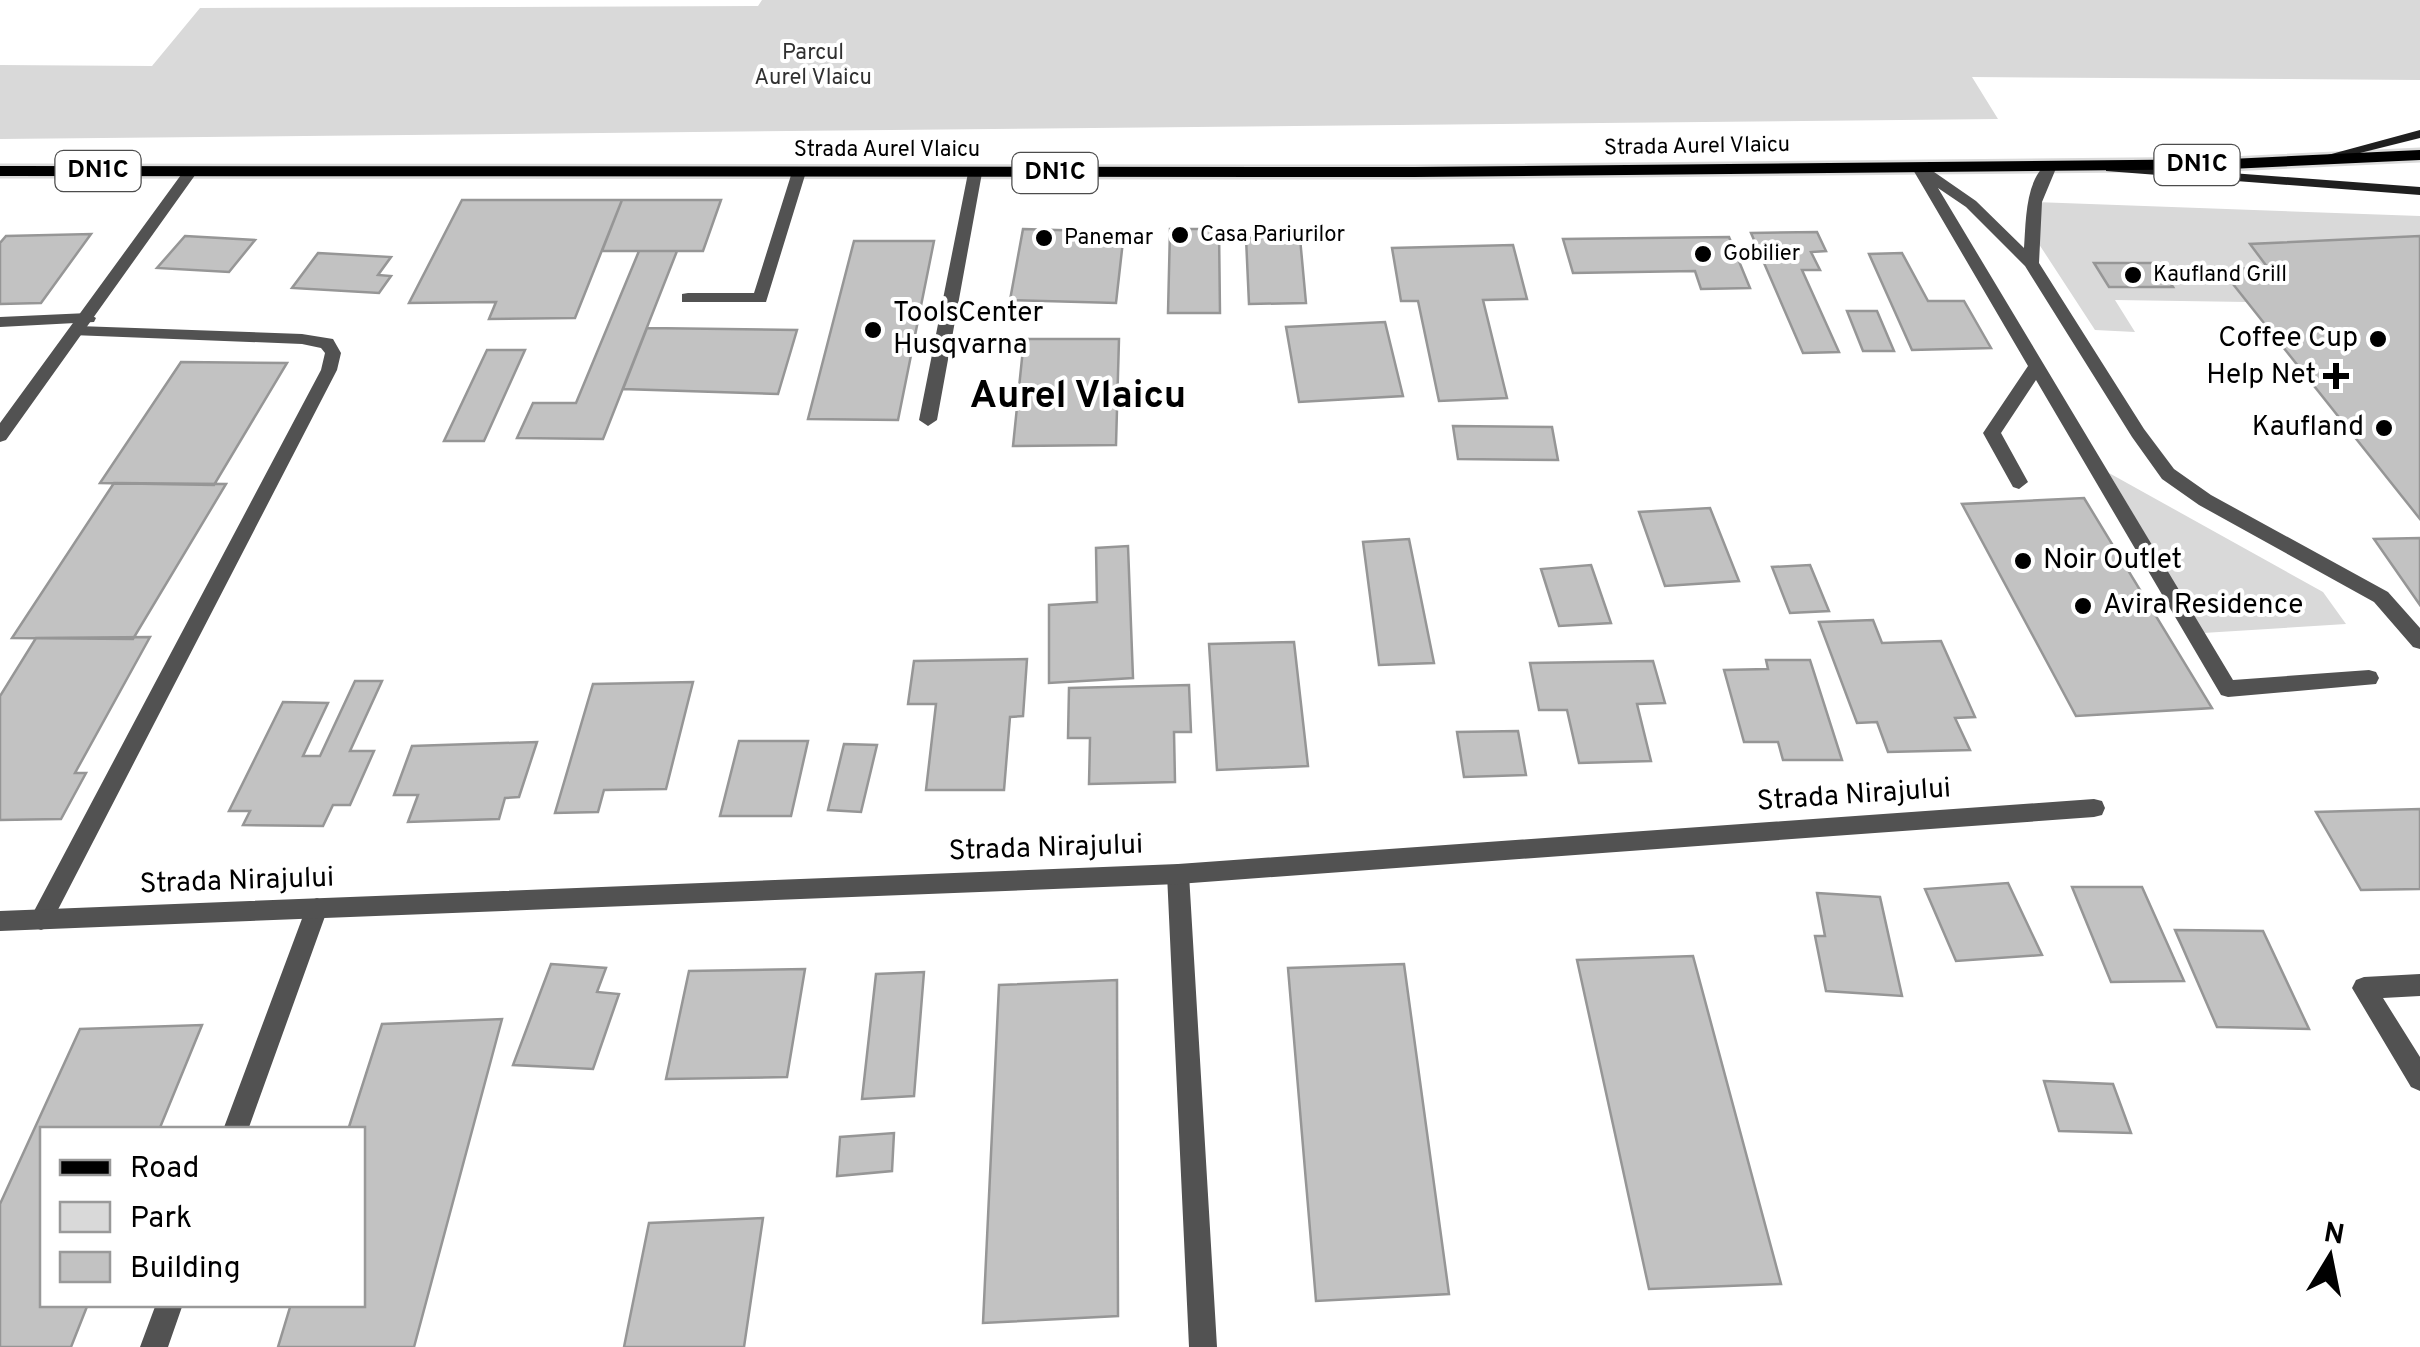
<svg xmlns="http://www.w3.org/2000/svg" width="2420" height="1347" font-family="Overpass,sans-serif">
  <style>
    .green { fill: #d9d9d9 }
    .building { fill: #c2c2c2; stroke: #969696; stroke-width: 2.5 }
    .lines { fill: none; stroke-linecap: round; stroke-linejoin: round }
    .primary-casing { stroke: #dbdbdb; stroke-width: 5 }
    .service { fill: #525252; fill-rule: evenodd }
    .minor { fill: #525252; fill-rule: evenodd }
    .secondary { fill: #1f1f1f; fill-rule: evenodd }
    .primary { fill: #000; fill-rule: evenodd }
    .poi-dot { fill: #000; stroke: #fff; stroke-width: 4 }
    .labels { text-anchor: middle; dominant-baseline: central; stroke-width: 8; stroke-linejoin: round; paint-order: stroke }
    .far-park-label { font-size: 22px; fill: #303030; stroke: #fff }
    .far-street-label { font-size: 22px; fill: #000; stroke: #fff }
    .far-poi-label { font-size: 22px; fill: #000; stroke: #fff; text-anchor: start }
    .shield { fill: #fff; stroke: #4c4c4c; stroke-width: 2.5 }
    .shield-label { font-size: 25px; font-weight: bold; fill: #000 }
    .poi-label { font-size: 28px; fill: #000; stroke: #fff; text-anchor: start }
    .street-label { font-size: 28px; fill: #000; stroke: #fff }
    .district-label { font-size: 38px; font-weight: bold; fill: #000; stroke: #fff }
  </style>
  <rect width="100%" height="100%" fill="#fff"/>
  <path class="green" d="M762 0H2420V80L1972 77 1998 119 0 139V65L152 66 200 8 758 6Z
    M2035 202 2420 216V236L2251 244 2268 268 2222 269 2248 302 2115 300 2135 332 2095 330 2033 235Z
    M2109 473 2323 592 2346 624 2203 633Z"/>
  <path class="building" d="M462 200H622L575 318 489 319 496 302 409 303Z
    M622 200H721L703 251H602Z
    M1023 229 1124 232 1116 303 1010 300Z
    M1170 229H1219L1220 313H1168Z
    M1817 232 1826 251 1811 252 1820 270H1802L1839 352 1803 353 1751 233Z
    M91 234 41 303 0 304V243L6 236Z
    M185 236 255 240 229 272 157 268Z
    M2420 236V519L2221 269 2268 268 2250 244Z
    M1729 237 1750 288 1701 289 1695 271 1573 273 1563 239Z
    M1246 238H1300L1306 303 1249 304Z
    M854 241H934L898 420 808 419Z
    M1513 245 1527 299 1483 300 1507 398 1439 401 1418 301H1401L1392 248Z
    M639 251H677L603 439 517 438 533 403H576Z
    M318 253 391 257 378 275 391 276 379 293 292 288Z
    M1902 253 1928 301H1964L1991 348 1912 350 1869 254Z
    M2094 263H2157L2173 287H2109Z
    M1847 311H1877L1894 351H1863Z
    M1385 322 1403 396 1299 402 1286 327Z
    M647 328 797 330 778 394 623 389Z
    M1024 339H1119L1116 445 1013 446Z
    M487 350H525L484 441H444Z
    M181 362 287 363 214 485 100 483Z
    M1453 426 1552 427 1558 460 1458 459Z
    M114 483 226 484 133 639 12 638Z
    M2084 498 2212 708 2076 716 1962 504Z
    M1710 508 1739 581 1665 586 1639 512Z
    M2420 538V605L2374 539Z
    M1409 539 1434 663 1379 665 1363 542Z
    M1128 546 1133 678 1049 683V605L1097 602 1096 548Z
    M1591 565 1611 623 1559 626 1541 569Z
    M1810 565 1829 611 1790 613 1772 567Z
    M1873 620 1882 643 1941 641 1975 717 1955 718 1970 750 1888 752 1877 722 1857 723 1819 622Z
    M150 637 75 773H86L61 819 0 820V696L36 638Z
    M1294 642 1308 766 1217 770 1209 644Z
    M1027 659 1023 716 1010 717 1004 790H926L936 704H908L914 661Z
    M1766 660H1810L1842 760H1783L1778 742H1744L1724 670 1768 669Z
    M1653 661 1665 703 1637 704 1651 761 1579 763 1567 710H1539L1530 663Z
    M355 681H382L350 751H374L350 805H333L323 826 243 825 250 811H229L283 702 328 703 303 756H320Z
    M693 682 666 789 604 790 598 812 555 813 593 684Z
    M1189 685 1191 732H1174L1175 782 1089 784 1090 738H1068L1069 688Z
    M1518 731 1526 775 1464 777 1457 732Z
    M739 741H808L791 816H720Z
    M537 742 519 797 505 798 499 819 408 822 418 795H394L412 746Z
    M844 744 877 745 861 812 828 810Z
    M2420 809V889L2361 890 2316 812Z
    M2008 883 2042 955 1956 961 1925 889Z
    M2072 887H2142L2184 981 2111 982Z
    M1817 893 1880 897 1902 996 1826 991 1815 936H1825Z
    M2175 930 2263 931 2309 1029 2217 1027Z
    M1693 956 1781 1284 1649 1289 1577 960Z
    M551 964 606 968 597 992 619 994 593 1069 513 1065Z
    M1404 964 1449 1294 1316 1301 1288 968Z
    M805 969 787 1077 666 1079 689 971Z
    M924 972 914 1096 862 1099 876 974Z
    M1117 980 1118 1316 983 1323 999 985Z
    M502 1019 414 1347H278L291 1304H362V1130H348L382 1024Z
    M202 1025 159 1130H42V1304H88L71 1347H0V1204L80 1029Z
    M2044 1081 2113 1084 2131 1133 2059 1131Z
    M894 1133 892 1171 837 1176 840 1137Z
    M763 1218 744 1347H624L649 1223Z"/>
  <g class="lines">
    <g class="primary-casing">
      <path id="primary" d="M2420 150V160L2230 169 1415 177 0 176V166L1415 167 2230 159Z"/>
    </g>
    <path class="service" d="M2050 162 2057 166 2042 202 2039 263 2144 429 2174 469 2211 495 2388 592 2420 628V649L2413 647 2374 602 2199 505 2162 479 2132 437 2025 266 1966 207 1938 188 2233 680 2369 670 2376 672 2379 678 2376 684 2228 697 2221 695 2036 380 2001 433 2028 482 2019 489 2013 487 1983 433 2028 366 1912 168 1924 165 1976 201 2024 248C2026 222 2025 176 2050 162Z
      M799 168 806 172 766 302H682V294L688 293H754L792 172Z
      M975 169 982 173 937 420 928 426 919 420 968 173Z
      M88 313 96 318 94 322 0 327V317Z
      M78 326 302 334 333 339 341 353 337 370 49 927 41 930 33 927 30 920 33 913 321 370 325 353 321 348 302 344 72 335V327Z
      M1178 864 1186 867 1189 874 1217 1347H1189L1167 874 1170 867Z
      M317 898 325 901 328 908 248 1130H223L306 908 309 901Z
      M2420 974V996L2383 998 2420 1057V1091L2411 1087 2352 988 2356 980 2364 977Z
      M156 1304H183L168 1347H140Z"/>
    <path class="minor" d="M191 167 198 171 6 440 0 442V423L186 168Z
      M2094 799 2102 801 2105 808 2102 815 2094 817 1178 884 0 931V911L1178 864Z"/>
    <path class="secondary" d="M2420 130V138L2320 163 2313 159Z
      M2111 164 2420 187V195L2106 171V165Z"/>
    <use href="#primary" class="primary"/>
  </g>
  <g class="poi-dot">
    <circle cx="1180" cy="235" r="10"/>
    <circle cx="1044" cy="238" r="10"/>
    <circle cx="1703" cy="254" r="10"/>
    <circle cx="2133" cy="275" r="10"/>
    <circle cx="873" cy="330" r="10"/>
    <circle cx="2378" cy="339" r="10"/>
    <path d="M2331 361h10v10h10v10h-10v10h-10v-10h-10v-10h10z"/>
    <circle cx="2384" cy="428" r="10"/>
    <circle cx="2023" cy="561" r="10"/>
    <circle cx="2083" cy="606" r="10"/>
  </g>
  <g class="labels">
    <g class="far-park-label">
      <text x="813" y="53">Parcul<tspan x="813" dy="25">Aurel Vlaicu</tspan></text>
    </g>
    <g class="far-street-label">
      <text transform="translate(1697 147) rotate(-1)">Strada Aurel Vlaicu</text>
      <text x="887" y="150">Strada Aurel Vlaicu</text>
    </g>
    <g class="far-poi-label">
      <text x="1200" y="235">Casa Pariurilor</text>
      <text x="1064" y="238">Panemar</text>
      <text x="1723" y="254">Gobilier</text>
      <text x="2153" y="275">Kaufland Grill</text>
    </g>
    <g class="shield">
      <rect x="2154.5" y="145" width="85" height="40" rx="8"/>
      <rect x="55.5" y="151" width="85" height="40" rx="8"/>
      <rect x="1012.5" y="153" width="85" height="40" rx="8"/>
    </g>
    <g class="shield-label">
      <text x="2197" y="165">DN1C</text>
      <text x="98" y="171">DN1C</text>
      <text x="1055" y="173">DN1C</text>
    </g>
    <g class="poi-label">
      <text x="893" y="314">ToolsCenter<tspan x="893" dy="32">Husqvarna</tspan></text>
      <text x="2358" y="339" text-anchor="end">Coffee Cup</text>
      <text x="2316" y="376" text-anchor="end">Help Net</text>
      <text x="2364" y="428" text-anchor="end">Kaufland</text>
      <text x="2043" y="561">Noir Outlet</text>
      <text x="2103" y="606">Avira Residence</text>
    </g>
    <g class="street-label">
      <text transform="translate(1854 796) rotate(-4)">Strada Nirajului</text>
      <text transform="translate(1046 849) rotate(-2)">Strada Nirajului</text>
      <text transform="translate(237 882) rotate(-2)">Strada Nirajului</text>
    </g>
    <g class="district-label">
      <text x="1078" y="397">Aurel Vlaicu</text>
    </g>
  </g>
  <rect x="40" y="1127" width="325" height="180" fill="#ffffff" stroke="#999999" stroke-width="2.5"/>
  <rect x="60" y="1160" width="50" height="15" fill="#000000" stroke="#999999" stroke-width="2.5"/>
  <text x="130" y="1177" font-size="30" fill="#000000">Road</text>
  <rect x="60" y="1202" width="50" height="30" fill="#d9d9d9" stroke="#999999" stroke-width="2.5"/>
  <text x="130" y="1227" font-size="30" fill="#000000">Park</text>
  <rect x="60" y="1252" width="50" height="30" fill="#c2c2c2" stroke="#999999" stroke-width="2.5"/>
  <text x="130" y="1277" font-size="30" fill="#000000">Building</text>
  <g transform="translate(2330 1257) rotate(10)" stroke="#ffffff" stroke-width="8" paint-order="stroke">
  <path d="M0-8L18 38L0 25L-18 38Z" fill="#000000"/>
  <text y="-15" font-size="28" font-weight="bold" text-anchor="middle" fill="#000000">N</text>
  </g>
</svg>
